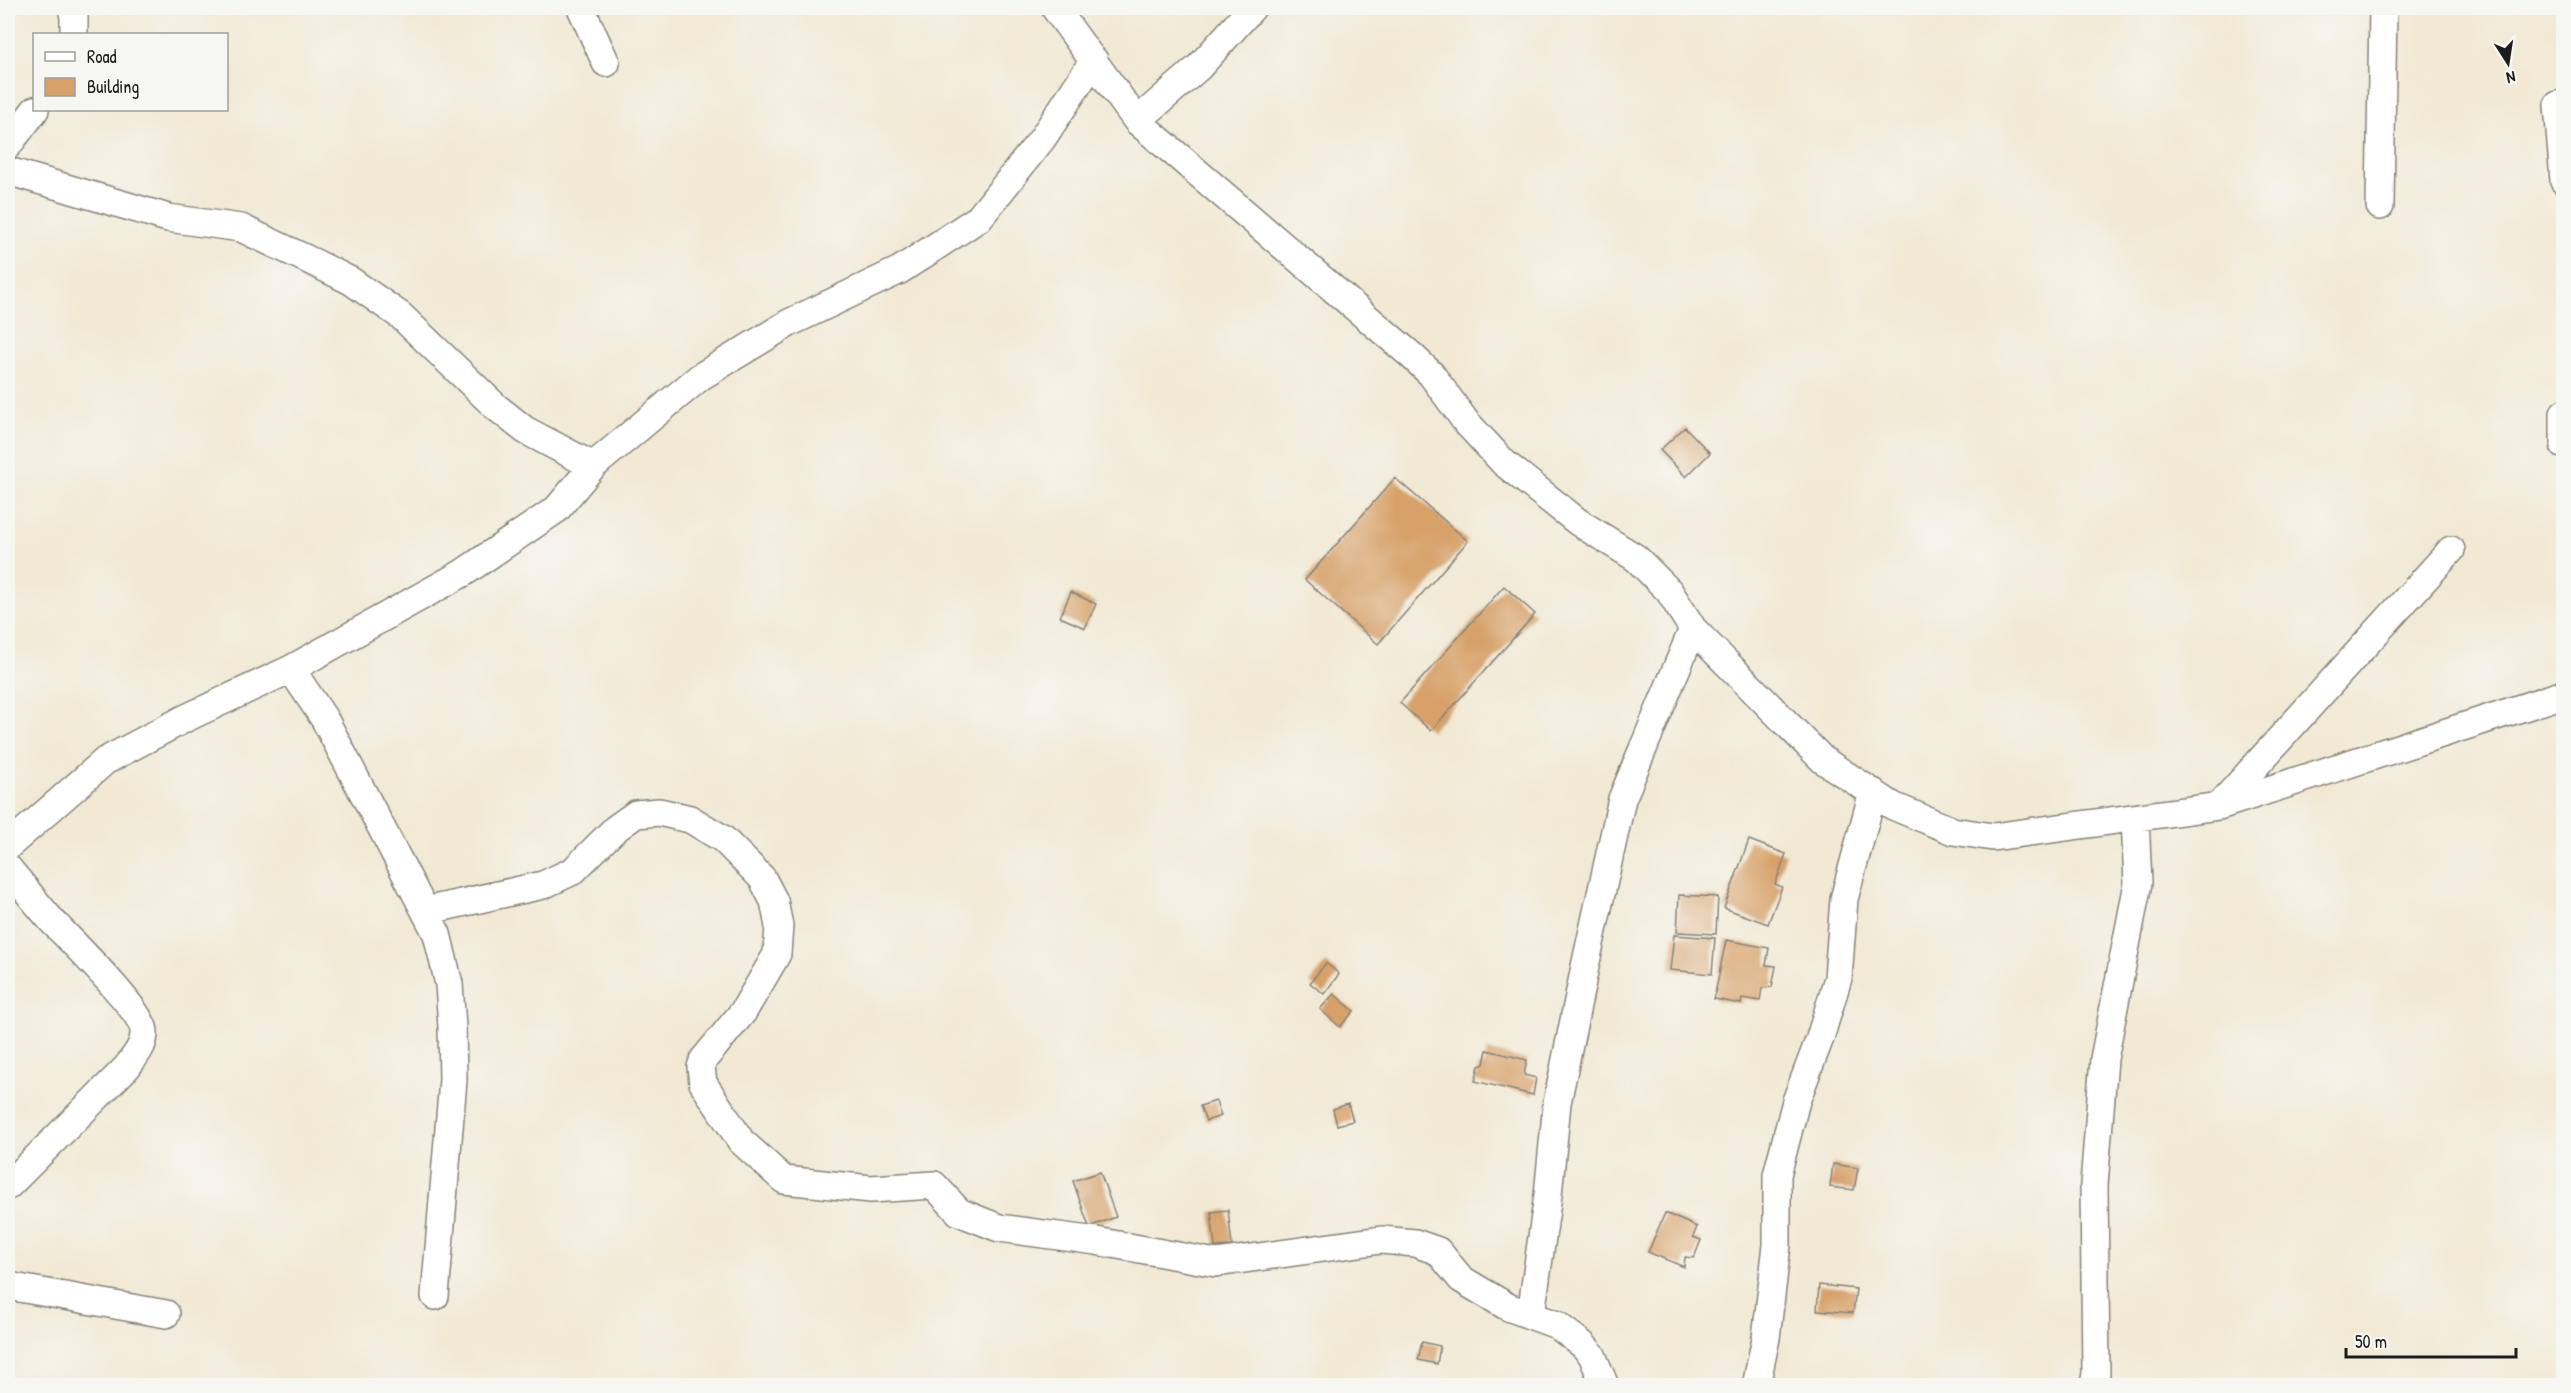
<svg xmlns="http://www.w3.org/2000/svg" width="2571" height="1393" font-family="'Patrick Hand',sans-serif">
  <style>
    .building { fill: #d7a169 }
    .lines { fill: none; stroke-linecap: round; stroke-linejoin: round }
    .minor-casing { stroke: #868278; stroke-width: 30 }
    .minor { stroke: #fff; stroke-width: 27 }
  </style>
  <rect width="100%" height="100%" fill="#f6f6f2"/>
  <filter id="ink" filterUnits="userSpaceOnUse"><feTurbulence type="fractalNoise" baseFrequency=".0167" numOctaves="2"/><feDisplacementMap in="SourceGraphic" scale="12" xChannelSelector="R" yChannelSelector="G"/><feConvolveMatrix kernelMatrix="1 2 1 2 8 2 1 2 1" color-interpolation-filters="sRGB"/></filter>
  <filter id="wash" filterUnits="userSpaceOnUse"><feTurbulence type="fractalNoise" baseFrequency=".008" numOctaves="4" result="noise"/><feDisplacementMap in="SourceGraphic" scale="24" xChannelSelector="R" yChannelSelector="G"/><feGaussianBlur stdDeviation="1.35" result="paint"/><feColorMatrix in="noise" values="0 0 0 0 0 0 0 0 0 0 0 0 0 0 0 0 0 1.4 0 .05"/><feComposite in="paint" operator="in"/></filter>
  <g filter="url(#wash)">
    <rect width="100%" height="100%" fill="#f1e9d4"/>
    <g id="blocks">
      <path class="building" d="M1685 427 1710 453 1686 477 1660 450Z
        M1395 478 1468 541 1378 644 1305 580Z
        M1504 586 1535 614 1431 731 1400 703Z
        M1071 592 1096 604 1085 628 1060 617Z
        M1749 840 1786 854 1775 884 1782 887 1768 924 1724 908Z
        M1679 895 1718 897 1716 934 1677 932Z
        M1674 935 1715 938 1712 974 1670 970Z
        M1726 940 1769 948 1766 965 1776 966 1772 987 1762 988 1760 1001 1742 998 1741 1004 1714 999Z
        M1326 963 1339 974 1324 994 1310 983Z
        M1334 994 1354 1011 1340 1027 1320 1009Z
        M1487 1050 1527 1060 1524 1075 1536 1078 1533 1095 1475 1081 1479 1066 1484 1064Z
        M1216 1101 1221 1116 1206 1121 1200 1106Z
        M1348 1104 1353 1121 1337 1125 1333 1109Z
        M1833 1164 1858 1168 1854 1190 1830 1187Z
        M1100 1172 1116 1217 1089 1227 1073 1181Z
        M1228 1210 1232 1246 1215 1247 1211 1212Z
        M1665 1213 1697 1227 1693 1237 1701 1240 1694 1258 1685 1257 1684 1267 1648 1252Z
        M1819 1285 1856 1289 1853 1313 1817 1310Z
        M1422 1342 1440 1346 1437 1364 1418 1360Z"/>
    </g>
  </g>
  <g filter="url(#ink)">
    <use href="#blocks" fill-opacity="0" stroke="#868278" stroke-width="1.5"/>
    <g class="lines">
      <g class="minor-casing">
        <path id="minor" d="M72 8 74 17V34
          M581 8 606 63
          M1055 8 1137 121 1412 356 1431 374 1466 422 1504 463 1578 522 1636 558 1669 591 1693 629 1823 760 1893 806 1953 831 1993 837 2219 806 2564 694
          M2558 105 2564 181
          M1137 121 1199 67 1252 8
          M8 145 35 110
          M8 171 168 218 241 228 315 263 351 281 401 316 496 407 525 430 593 466
          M2380 206 2383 8
          M2564 413V445
          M291 669 325 720 437 934 449 984 452 1027 453 1080 435 1296
          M2220 805 2451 550
          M8 846 105 761 186 718 291 669 463 573 557 509 593 466 700 377 789 323 900 270 979 218 1042 139 1094 60
          M8 868C22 885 37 904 52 921 70 940 142 1010 144 1031 145 1045 135 1056 127 1067L8 1186
          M425 911 543 885 573 871 615 829 636 814 659 812 690 819 723 839 762 878 774 901 779 926 777 954 743 1012 704 1059 701 1067 703 1083 741 1141 784 1180 871 1189 934 1185 959 1212 999 1228 1096 1241 1216 1263 1381 1240 1415 1243 1438 1251 1461 1279 1508 1307 1557 1325 1583 1345 1592 1355 1605 1386
          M8 1286 166 1314
          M1531 1314 1548 1195 1557 1103 1586 962 1622 799 1693 629
          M1756 1386 1766 1338 1777 1245V1175L1796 1101 1820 1038 1838 978 1844 899 1873 792
          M2094 1386 2096 1373 2094 1185 2104 1059 2138 883 2135 819"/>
      </g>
      <use href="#minor" class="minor"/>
    </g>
  </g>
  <rect width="2571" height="1393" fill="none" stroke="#f6f6f2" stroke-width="30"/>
  <rect x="33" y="33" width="195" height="78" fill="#f6f6f2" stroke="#9f9f9c" stroke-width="1.5"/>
  <rect x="45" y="52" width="30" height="9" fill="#ffffff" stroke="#9f9f9c" stroke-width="1.5"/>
  <text x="87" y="63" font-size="18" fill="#1c1c1c">Road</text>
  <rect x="45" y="78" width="30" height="18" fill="#d7a169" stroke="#9f9f9c" stroke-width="1.5"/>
  <text x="87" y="93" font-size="18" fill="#1c1c1c">Building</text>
  <g transform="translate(2508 63) rotate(168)" stroke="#f6f6f2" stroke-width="4.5" paint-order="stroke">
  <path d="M0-4.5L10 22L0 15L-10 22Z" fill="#1c1c1c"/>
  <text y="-9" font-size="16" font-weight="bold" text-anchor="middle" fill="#1c1c1c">N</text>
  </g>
  <path d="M2346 1348v9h170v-9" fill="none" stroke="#1c1c1c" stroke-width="3"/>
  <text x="2355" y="1348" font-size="18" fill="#1c1c1c" stroke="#f6f6f2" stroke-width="4.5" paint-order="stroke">50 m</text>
</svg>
